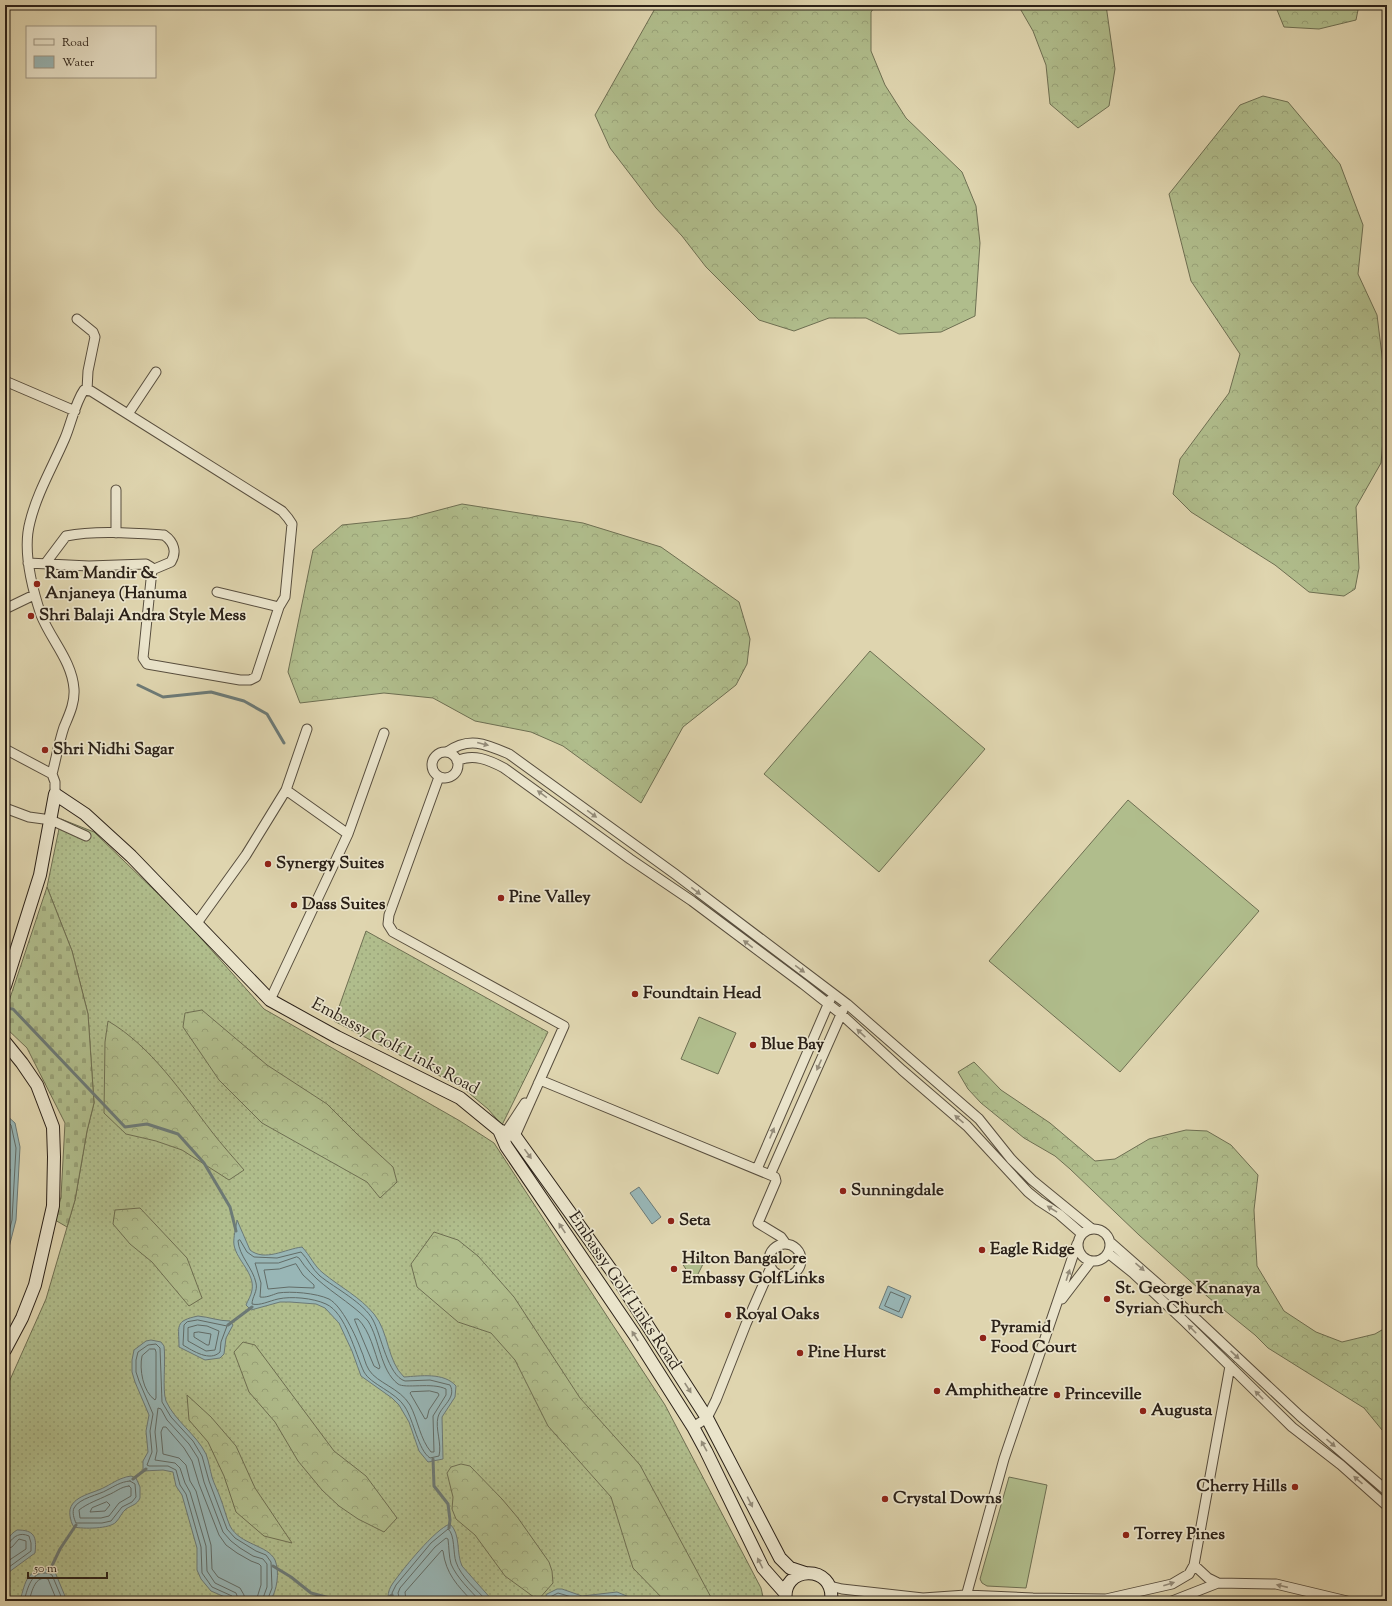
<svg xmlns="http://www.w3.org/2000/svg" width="1392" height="1606" font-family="'Sorts Mill Goudy',serif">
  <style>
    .grass { fill: url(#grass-dots); stroke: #6e6f52 }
    .forest { fill: url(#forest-crowns); stroke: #6e6f52 }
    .cemetery { fill: url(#cemetery-stones); stroke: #6e6f52 }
    .garden { fill: #b0bd8c; stroke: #6e6f52 }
    .water { fill: #98b6b6; stroke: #6c7a77 }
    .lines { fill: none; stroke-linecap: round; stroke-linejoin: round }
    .shore { stroke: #626c67; stroke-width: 1 }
    .stream { stroke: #6c7a77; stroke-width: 3 }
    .street-casing { stroke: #584e3e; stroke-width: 11 }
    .secondary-casing { stroke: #2b2118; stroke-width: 14 }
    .street { stroke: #eae4cb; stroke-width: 9 }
    .secondary { stroke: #eae4cb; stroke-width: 12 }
    .oneway { fill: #948c7a }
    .poi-dot { fill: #8f2418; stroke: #eae4cb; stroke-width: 1.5 }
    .labels { text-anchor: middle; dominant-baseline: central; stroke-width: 3.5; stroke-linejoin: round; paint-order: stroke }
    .poi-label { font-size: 17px; font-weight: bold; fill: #2b2118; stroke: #eae4cb; text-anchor: start }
    .street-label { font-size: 17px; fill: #2b2118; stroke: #eae4cb }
  </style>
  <defs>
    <pattern id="grass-dots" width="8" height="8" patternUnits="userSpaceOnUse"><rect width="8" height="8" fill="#b0bd8c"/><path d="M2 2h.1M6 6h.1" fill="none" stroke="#98a278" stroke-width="1.8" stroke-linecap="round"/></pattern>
    <pattern id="forest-crowns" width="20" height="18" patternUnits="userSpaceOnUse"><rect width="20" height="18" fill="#b0bd8c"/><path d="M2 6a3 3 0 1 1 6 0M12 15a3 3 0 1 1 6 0" fill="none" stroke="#98a278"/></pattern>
    <pattern id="cemetery-stones" width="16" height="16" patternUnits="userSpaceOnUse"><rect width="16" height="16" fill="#b0bd8c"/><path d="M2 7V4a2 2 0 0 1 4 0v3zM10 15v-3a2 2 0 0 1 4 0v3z" fill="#98a278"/></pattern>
  </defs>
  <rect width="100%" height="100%" fill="#dfd5af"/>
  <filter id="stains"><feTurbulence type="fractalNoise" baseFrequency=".005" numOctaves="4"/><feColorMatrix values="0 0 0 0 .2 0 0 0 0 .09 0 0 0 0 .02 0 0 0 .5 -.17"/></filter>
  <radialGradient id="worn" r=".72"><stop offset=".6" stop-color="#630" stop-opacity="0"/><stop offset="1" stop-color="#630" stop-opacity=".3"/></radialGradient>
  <path class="grass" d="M61 819 94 832 182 917 264 1009 460 1121 494 1143 665 1405 761 1588 764 1601H5V1391L46 1299 75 1200 87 1131 94 1103 88 1014 72 951 47 887Z
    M366 931 548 1032 502 1125 488 1109 463 1088 334 1021Z"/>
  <path class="forest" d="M657 5H876L871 12V51L885 85 906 118 962 172 976 206 980 243 975 316 941 332 899 334 866 318H829L794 331 759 320 706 267 682 236 656 208 610 148 595 115Z
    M1018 5H1106L1115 69 1109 106 1078 128 1050 104 1046 65 1033 31Z
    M1275 5H1359L1356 20 1319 29 1284 27Z
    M1263 96 1288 102 1340 164 1363 225 1358 274 1377 315 1387 396 1381 463 1356 507 1359 568 1355 589 1344 596 1309 592 1275 565 1191 512 1173 494 1180 459 1229 393 1240 354 1191 281 1169 194 1240 105Z
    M462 504 583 523 661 547 739 602 750 639 747 664 736 685 683 727 641 803 563 746 531 732 475 721 433 698 384 693 300 703 288 672 313 550 342 525 409 518Z
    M202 1010 267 1065 327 1104 357 1134 393 1167 397 1182 380 1198 367 1182 262 1123 219 1080 183 1027 185 1013Z
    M108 1021C151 1046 182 1093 212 1132 222 1145 233 1157 244 1170L229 1180 182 1150 156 1141 126 1134 104 1113 105 1042Z
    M974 1062 1001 1090 1050 1123 1095 1161 1115 1159 1149 1139 1186 1130 1207 1131 1231 1145 1258 1175 1254 1210 1257 1266 1284 1311 1316 1332 1342 1342 1375 1334 1387 1327V1436L1364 1408 1268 1348 1255 1335 1208 1297 1139 1235 1070 1169 1055 1156 1024 1138 981 1103 968 1089 958 1072Z
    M140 1208 187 1258 202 1298 189 1306 152 1262 130 1244 113 1224 115 1210Z
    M434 1232 458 1240 478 1256 514 1297 580 1398 640 1465 713 1601H665L633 1568 611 1497 548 1426 515 1360 491 1333 458 1322 417 1287 411 1264Z
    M243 1342 255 1345 334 1451 366 1476 397 1518 384 1532 358 1519 339 1506 322 1490 298 1461 275 1422 249 1392 234 1352Z
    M187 1395 211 1417 236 1446 255 1488 292 1543 264 1536 236 1512 224 1476 208 1442 189 1420Z
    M461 1464 470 1466 502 1499 518 1518 549 1562 552 1571 553 1583 538 1600 505 1576 475 1535 456 1519 452 1509 453 1497 447 1473 451 1467Z"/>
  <path class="cemetery" d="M47 887 72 951 88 1014 94 1103 87 1131 75 1200 67 1227 55 1220 61 1197 65 1123 27 1048 5 1027V1013Z"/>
  <path class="garden" d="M870 651 985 749 879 872 764 774Z
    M1128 800 1259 911 1120 1072 989 961Z
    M699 1017 736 1033 718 1074 681 1059Z
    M697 1253 706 1258 694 1282 682 1263Z
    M1009 1477 1047 1485 1026 1588 987 1586 982 1583 980 1579Z"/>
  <path class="water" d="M5 1114 15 1123 20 1147 16 1220 5 1263V1176L7 1153 5 1145Z
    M639 1187 661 1217 652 1224 630 1193Z
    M237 1220 250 1250C265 1262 285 1249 302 1247 310 1255 314 1266 323 1273 340 1287 360 1297 374 1314 389 1332 387 1361 404 1377 420 1376 444 1372 456 1386L455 1397 442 1417 443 1459 428 1462 419 1451 409 1422 399 1405 392 1398 361 1376 352 1351 339 1323 325 1308 316 1304 290 1302H280L251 1310 246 1305C248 1300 251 1296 252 1290 255 1273 237 1261 234 1245 233 1237 236 1228 237 1220Z
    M888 1286 911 1296 902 1318 879 1308Z
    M198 1316C209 1317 219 1321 230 1321L233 1325 226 1338 224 1354 220 1358 205 1360 179 1347C179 1326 174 1321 198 1316Z
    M151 1340 161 1342 164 1346C166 1360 162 1390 166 1401 175 1421 196 1434 206 1454 209 1462 210 1470 212 1477 214 1484 218 1491 220 1497 224 1507 226 1517 230 1526 240 1545 268 1545 275 1560 280 1572 277 1591 270 1601H234L211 1591 201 1579 197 1570V1548L182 1495 176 1486 173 1472 163 1470 143 1471V1461L148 1452 146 1431 149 1415 135 1382 132 1372V1360L134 1350 146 1341Z
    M131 1476 136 1478 140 1487V1498C137 1505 132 1505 126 1509 122 1512 120 1518 116 1522 110 1529 83 1529 74 1527 71 1523 71 1520 70 1516 67 1496 93 1494 105 1487 115 1482 119 1478 131 1476Z
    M450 1524C461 1534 456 1553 462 1566L493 1601 392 1600 388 1597C388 1592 390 1587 393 1583 403 1569 435 1529 450 1524Z
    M17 1530C34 1530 37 1536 35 1553L9 1572 5 1577C5 1560 0 1540 17 1530Z
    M50 1569 55 1572 67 1601H20C26 1580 26 1570 50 1569Z
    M557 1589H562L582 1596 617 1592 639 1601H543L547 1594Z"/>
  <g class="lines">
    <path class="shore" d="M5 1119 11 1125 16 1148 12 1220 5 1247
      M5 1167H8L10 1169 7 1219 5 1228
      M240 1240 247 1252 254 1257 277 1258 301 1252C308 1259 312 1269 320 1276 335 1288 364 1303 373 1320 381 1335 388 1376 405 1381L430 1380 450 1385C457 1398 441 1406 438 1417 435 1429 442 1443 439 1456L430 1458C418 1450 414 1421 405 1407 396 1392 370 1384 364 1372 355 1353 346 1313 326 1304 313 1298 291 1296 278 1299 269 1301 260 1306 252 1304 252 1297 258 1291 256 1283 253 1268 239 1256 238 1241Z
      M297 1257 299 1258C313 1280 333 1291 353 1307 358 1311 364 1316 368 1321 380 1340 380 1370 398 1384 405 1389 432 1382 446 1389V1395L433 1416 434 1452H431C420 1439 418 1420 410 1405 400 1388 377 1383 369 1370 365 1364 364 1356 361 1350 356 1336 342 1306 329 1299 316 1293 291 1291 278 1293 272 1295 266 1298 260 1297L261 1283 255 1263H278Z
      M296 1264 303 1275 314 1285V1288L289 1287 268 1289 264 1270 279 1269Z
      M891 1292 905 1298 899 1312 885 1306Z
      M355 1319H358C370 1331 374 1351 380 1367L379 1369 374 1366 355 1321Z
      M198 1320 227 1326 221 1342 220 1352C210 1362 193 1351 183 1345L184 1325 187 1322Z
      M198 1325 207 1326 219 1331 215 1350 206 1351 188 1341V1328Z
      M199 1332 211 1334 209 1345H207L194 1337V1333Z
      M150 1349H155L156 1352V1398L155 1400C143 1392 139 1369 142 1356Z
      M430 1391 438 1393 439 1395 429 1410 427 1418 425 1419 410 1393 411 1392Z
      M130 1481 135 1484 136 1497 132 1502 122 1507 111 1521 102 1523H76C74 1519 72 1512 74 1508 79 1498 99 1495 107 1490 115 1486 120 1482 130 1481Z
      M129 1486 131 1488V1496L119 1503 109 1516 101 1518H80L79 1510C88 1503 98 1500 108 1495 116 1492 120 1487 129 1486Z
      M107 1502 110 1505 105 1511 90 1512 92 1508Z
      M5 1544 9 1543C14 1536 20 1532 29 1536L31 1543V1551L5 1570
      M5 1549 12 1547 19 1539 26 1541V1549L5 1563
      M24 1601C27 1591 30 1574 43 1573 47 1573 49 1573 52 1575L63 1601
      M29 1601C32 1591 35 1575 48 1579L57 1601
      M234 1601 232 1596 212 1587 202 1573 201 1547 186 1494 180 1485 176 1470 168 1466H149L147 1465 152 1452 150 1431 153 1414 139 1381 136 1372V1360L138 1352 148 1345 156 1344 160 1348 162 1402 171 1417 193 1441 202 1456 209 1481 227 1529 235 1538 256 1551 266 1555 271 1562 272 1588 267 1601
      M239 1601 236 1593 215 1583 207 1571 206 1546 190 1492 185 1483 180 1468 175 1463 155 1460 157 1451 155 1432 158 1408 161 1409 167 1420 189 1444 198 1458 204 1482 223 1532 231 1541 240 1548 253 1556 263 1559 267 1564V1587L262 1601
      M245 1601 244 1595 240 1588 218 1577 212 1569 211 1545 196 1491 190 1481 186 1465 179 1458 163 1454 161 1432 163 1427H166L184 1448 192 1461 199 1484 219 1535 226 1545 237 1553 251 1561 259 1564 261 1566V1585L256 1601
      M395 1601 392 1593 396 1585 431 1543 448 1529C455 1534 453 1554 456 1562 461 1577 477 1590 487 1601
      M400 1601 398 1593 400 1588 435 1547 446 1538 448 1539C449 1547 449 1557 451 1564 457 1578 470 1590 480 1601
      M406 1601 405 1592 442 1550 443 1551C446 1574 457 1585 472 1601
      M547 1601 550 1597 558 1593 582 1600 616 1596 627 1601"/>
    <path class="stream" d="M138 685 163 697 211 692 244 701 267 714 284 743
      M5 1008 13 1009 125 1127 147 1124 178 1134 204 1163 230 1207 236 1231
      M228 1325 252 1307
      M433 1459 434 1486 448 1504 450 1520 449 1528
      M133 1479 146 1469
      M273 1566 291 1577 311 1593 341 1601
      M49 1572 60 1549 76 1525
      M383 1601 392 1595"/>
    <g class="street-casing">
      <path id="street" d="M77 319 93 332 95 337 88 371 87 390
        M5 381 75 411
        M128 414 156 372
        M116 490V533
        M28 563 89 566 146 564 151 567 152 570 143 658 147 664 240 680H250L256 677 279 607 285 597 292 524 288 518 282 511 91 391 84 390C75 403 71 424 65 438 53 466 37 493 30 522 22 551 32 588 41 615 51 640 72 661 74 689 75 703 69 715 64 727 59 742 56 759 52 774
        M45 564 66 536C95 530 134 533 164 535 174 542 177 552 171 562L152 570
        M217 592 279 607
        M5 609 34 595
        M5 749 52 774 55 782V794
        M447 752C469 736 486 744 509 754L675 874 847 1004 979 1119 1011 1159 1032 1180 1092 1229
        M432 765a13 13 0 1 1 26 0a13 13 0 1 1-26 0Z
        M457 761C473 753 489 760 504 768L630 859 692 901 803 984 841 1014 902 1070 967 1126 1028 1192 1039 1201 1059 1214 1082 1234
        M439 777 389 915 388 924 393 932 564 1026 515 1136
        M286 790 348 834
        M5 808 29 817 51 820 86 836
        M197 923 246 855 286 790 307 729
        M270 1000 348 834 384 733
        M538 1084 540 1080 775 1177 776 1181 758 1223 781 1237 786 1244
        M506 1132 525 1103
        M757 1169 830 1000
        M770 1175 843 1010
        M1078 1245a16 16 0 1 1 32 0a16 16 0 1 1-32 0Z
        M1110 1242 1175 1299 1300 1416 1387 1491
        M769 1260a16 16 0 1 1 32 0a16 16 0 1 1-32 0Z
        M1108 1253 1133 1273 1184 1321 1292 1427 1341 1465 1387 1506
        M1062 1299 1091 1261
        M693 1427 707 1418 716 1400 746 1324 771 1267
        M1194 1565 1208 1578 1218 1583 1276 1584 1347 1601
        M830 1586 842 1589 923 1598 966 1595 1033 1598 1106 1599 1172 1584 1189 1574 1194 1565 1230 1366
        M965 1600 1004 1459 1077 1244
        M1172 1601 1218 1583"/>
    </g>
    <g class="secondary-casing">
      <path id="secondary" d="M5 986 40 875 55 794 85 814 131 856 270 1000 337 1037 460 1098 499 1130 506 1146 634 1334 693 1427 706 1451 763 1568 785 1593
        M5 1042 22 1063 37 1085 53 1127 54 1157 53 1206 35 1285 22 1318 5 1350
        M499 1130 515 1136 619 1281 707 1418 780 1558 790 1568 805 1573
        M786 1601C780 1565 836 1563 831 1601"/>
    </g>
    <use href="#street" class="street"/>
    <use href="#secondary" class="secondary"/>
  </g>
  <defs><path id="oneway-solid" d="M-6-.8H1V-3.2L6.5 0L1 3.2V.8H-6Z"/></defs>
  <g class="oneway">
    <use href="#oneway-solid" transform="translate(483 744) rotate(14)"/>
    <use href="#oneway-solid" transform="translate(542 794) rotate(-144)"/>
    <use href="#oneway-solid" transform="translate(592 814) rotate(36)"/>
    <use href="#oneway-solid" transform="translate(696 891) rotate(38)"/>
    <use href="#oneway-solid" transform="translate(748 944) rotate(-143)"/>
    <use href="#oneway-solid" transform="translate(800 969) rotate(36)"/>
    <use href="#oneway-solid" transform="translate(861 1033) rotate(-137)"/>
    <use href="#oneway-solid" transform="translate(819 1065) rotate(114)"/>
    <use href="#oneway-solid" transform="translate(959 1119) rotate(-139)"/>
    <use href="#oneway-solid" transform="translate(772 1133) rotate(-67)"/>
    <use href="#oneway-solid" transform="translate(528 1154) rotate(54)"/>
    <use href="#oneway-solid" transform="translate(1052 1209) rotate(-148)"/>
    <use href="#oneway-solid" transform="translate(562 1228) rotate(-124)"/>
    <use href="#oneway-solid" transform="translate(1140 1267) rotate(41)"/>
    <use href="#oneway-solid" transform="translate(1068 1275) rotate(-72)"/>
    <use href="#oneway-solid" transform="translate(1192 1329) rotate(-135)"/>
    <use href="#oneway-solid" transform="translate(635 1336) rotate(-123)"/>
    <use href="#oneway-solid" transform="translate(1235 1355) rotate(43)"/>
    <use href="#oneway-solid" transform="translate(688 1388) rotate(57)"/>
    <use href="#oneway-solid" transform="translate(1259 1395) rotate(-135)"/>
    <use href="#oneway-solid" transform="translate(1331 1443) rotate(41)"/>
    <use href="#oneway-solid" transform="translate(704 1446) rotate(-119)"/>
    <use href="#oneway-solid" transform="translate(1358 1480) rotate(-139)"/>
    <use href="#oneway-solid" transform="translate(750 1502) rotate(63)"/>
    <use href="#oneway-solid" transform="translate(760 1563) rotate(-117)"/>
    <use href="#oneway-solid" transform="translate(1169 1584) rotate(-18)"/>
    <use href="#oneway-solid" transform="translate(1282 1586) rotate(-167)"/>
  </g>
  <g class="poi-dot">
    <circle cx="37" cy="584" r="4"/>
    <circle cx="31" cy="616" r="4"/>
    <circle cx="45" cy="750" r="4"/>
    <circle cx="268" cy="864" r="4"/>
    <circle cx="501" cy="898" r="4"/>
    <circle cx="294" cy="905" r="4"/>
    <circle cx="635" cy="994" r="4"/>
    <circle cx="753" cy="1045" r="4"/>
    <circle cx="843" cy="1191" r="4"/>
    <circle cx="671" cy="1221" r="4"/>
    <circle cx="982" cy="1250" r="4"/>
    <circle cx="674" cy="1269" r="4"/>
    <circle cx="1107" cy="1299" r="4"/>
    <circle cx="728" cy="1315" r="4"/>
    <circle cx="983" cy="1338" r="4"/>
    <circle cx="800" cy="1353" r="4"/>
    <circle cx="937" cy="1391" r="4"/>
    <circle cx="1057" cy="1395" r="4"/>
    <circle cx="1143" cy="1411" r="4"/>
    <circle cx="1295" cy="1487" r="4"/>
    <circle cx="885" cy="1499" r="4"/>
    <circle cx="1126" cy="1535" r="4"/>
  </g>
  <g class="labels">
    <g class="poi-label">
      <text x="45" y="574">Ram Mandir &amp;<tspan x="45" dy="20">Anjaneya (Hanuma</tspan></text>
      <text x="39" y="616">Shri Balaji Andra Style Mess</text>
      <text x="53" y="750">Shri Nidhi Sagar</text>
      <text x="276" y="864">Synergy Suites</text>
      <text x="509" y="898">Pine Valley</text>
      <text x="302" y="905">Dass Suites</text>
      <text x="643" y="994">Foundtain Head</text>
      <text x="761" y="1045">Blue Bay</text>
      <text x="851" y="1191">Sunningdale</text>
      <text x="679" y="1221">Seta</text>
      <text x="990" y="1250">Eagle Ridge</text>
      <text x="682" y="1259">Hilton Bangalore<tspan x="682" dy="20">Embassy GolfLinks</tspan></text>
      <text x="1115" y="1289">St. George Knanaya<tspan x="1115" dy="20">Syrian Church</tspan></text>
      <text x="736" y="1315">Royal Oaks</text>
      <text x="991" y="1328">Pyramid<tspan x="991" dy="20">Food Court</tspan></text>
      <text x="808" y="1353">Pine Hurst</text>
      <text x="945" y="1391">Amphitheatre</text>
      <text x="1065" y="1395">Princeville</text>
      <text x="1151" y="1411">Augusta</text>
      <text x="1287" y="1487" text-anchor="end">Cherry Hills</text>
      <text x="893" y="1499">Crystal Downs</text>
      <text x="1134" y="1535">Torrey Pines</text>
    </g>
    <g class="street-label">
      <text transform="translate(395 1047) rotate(28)">Embassy Golf Links Road</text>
      <text transform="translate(624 1291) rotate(56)">Embassy Golf Links Road</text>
    </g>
  </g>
  <rect width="1392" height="1606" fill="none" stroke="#dfd5af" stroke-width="20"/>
  <rect x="6" y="6" width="1380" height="1594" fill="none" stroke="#2b2118" stroke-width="2"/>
  <rect x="10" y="10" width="1372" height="1586" fill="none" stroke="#2b2118"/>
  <rect x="26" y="26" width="130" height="52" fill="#eae4cb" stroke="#9e9683"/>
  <rect x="34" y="39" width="20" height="6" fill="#eae4cb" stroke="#9e9683"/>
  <text x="62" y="46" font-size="12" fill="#2b2118">Road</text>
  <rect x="34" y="56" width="20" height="12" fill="#98b6b6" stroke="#9e9683"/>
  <text x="62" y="66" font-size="12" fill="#2b2118">Water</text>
  <path d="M28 1572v6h79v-6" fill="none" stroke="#2b2118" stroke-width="2"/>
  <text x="34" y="1572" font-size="12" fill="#2b2118" stroke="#eae4cb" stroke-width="3" paint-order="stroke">50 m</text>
  <rect width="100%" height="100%" filter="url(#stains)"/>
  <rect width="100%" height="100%" fill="url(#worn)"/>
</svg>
